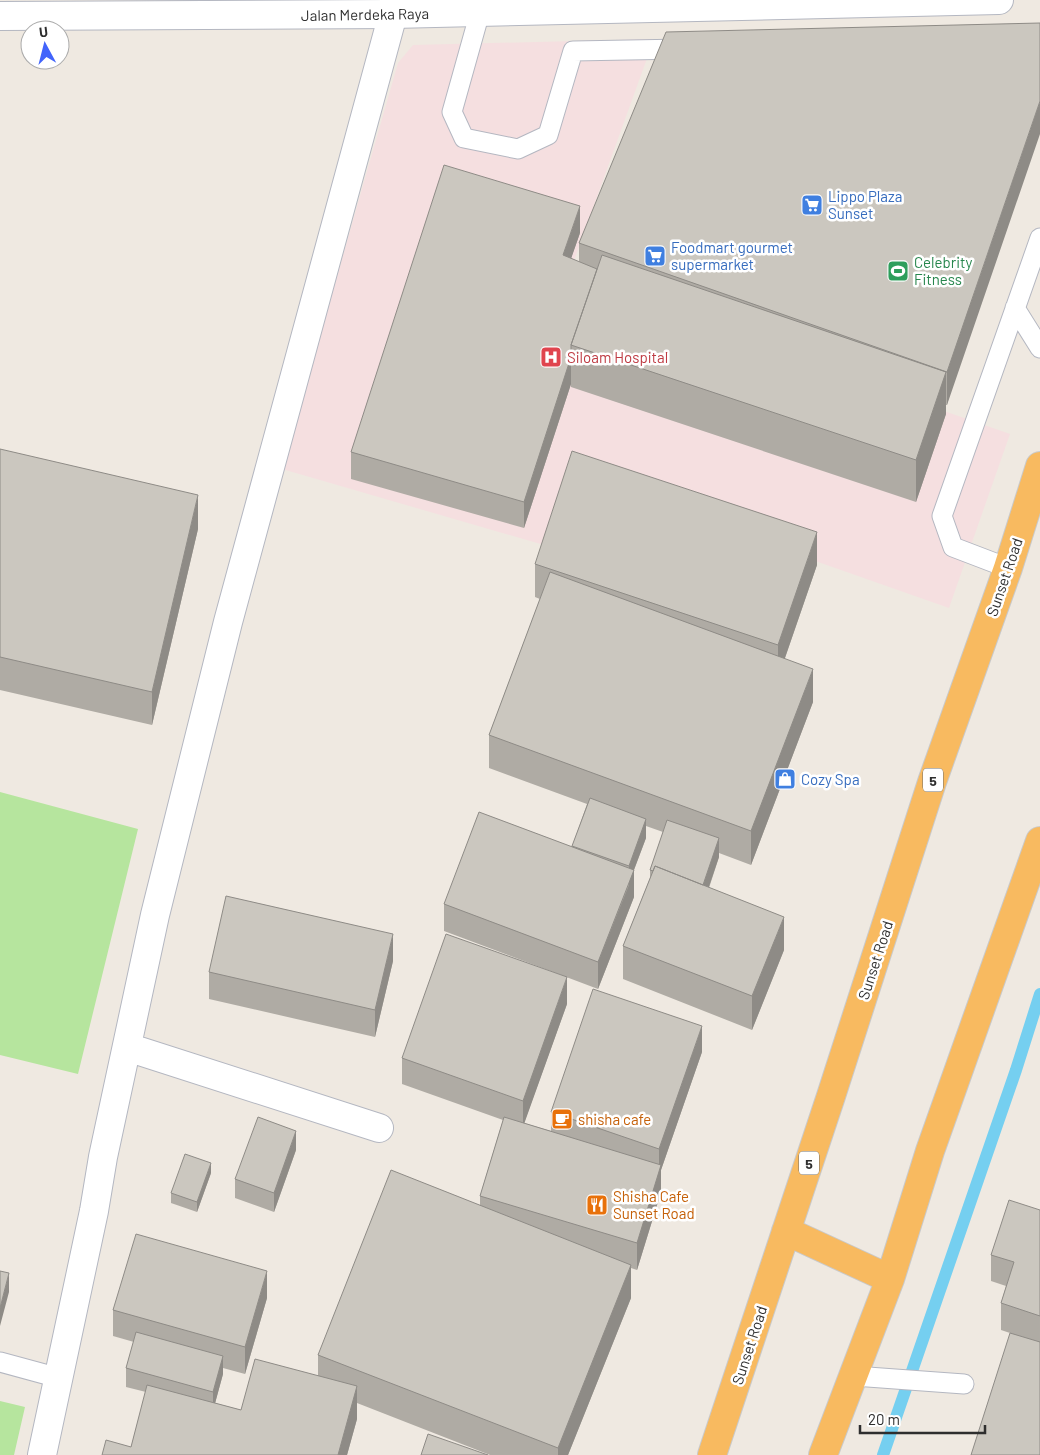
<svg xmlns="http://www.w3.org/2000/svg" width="1040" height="1455" font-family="Barlow,sans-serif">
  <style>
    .medical { fill: #f5dfe0 }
    .green { fill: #b6e59e }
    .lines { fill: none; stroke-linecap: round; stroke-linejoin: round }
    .stream { stroke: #75cff0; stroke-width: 12 }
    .service-casing { stroke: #b4b7c1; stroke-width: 21 }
    .minor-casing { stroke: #b4b7c1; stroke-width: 30 }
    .tertiary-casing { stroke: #b4b7c1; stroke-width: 30 }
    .trunk-casing { stroke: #c9c9c9; stroke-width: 30 }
    .service { stroke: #fff; stroke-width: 19 }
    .minor { stroke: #fff; stroke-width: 28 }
    .tertiary { stroke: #fff; stroke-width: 28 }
    .trunk { stroke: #f8ba60; stroke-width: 28 }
    .wall { fill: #afaba4 }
    .shaded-wall { fill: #8e8b86 }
    .building { fill: #cbc7bf; stroke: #8e8b86 }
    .labels { text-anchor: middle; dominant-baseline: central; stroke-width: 5; stroke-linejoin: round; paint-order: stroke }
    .shield { fill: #fff; stroke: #6d6d6d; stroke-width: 1 }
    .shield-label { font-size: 14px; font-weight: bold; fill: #2e2e2e }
    .street-label { font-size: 15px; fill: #2e2e2e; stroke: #fff }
    .shop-label { font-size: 15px; fill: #366cbe; stroke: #fff; text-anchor: start }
    .leisure-label { font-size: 15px; fill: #27864d; stroke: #fff; text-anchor: start }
    .health-label { font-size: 15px; fill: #be3a42; stroke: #fff; text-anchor: start }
    .food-label { font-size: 15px; fill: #c56008; stroke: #fff; text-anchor: start }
  </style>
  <rect width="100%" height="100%" fill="#efe9e1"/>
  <path class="medical" d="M654 39 567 280 1010 434 949 608 571 475 544 545 282 469 398 63 413 45Z"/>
  <path class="green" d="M0 792 138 829 78 1074 0 1055Z
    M0 1401 25 1407 14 1455H0Z"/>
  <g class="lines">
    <path class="stream" d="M883 1455 1016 1070 1040 994"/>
    <g class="service-casing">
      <path id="service" d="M480 12 452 112 464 138 518 149 548 135 573 51 684 49
        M1015 308 1040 348
        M1008 568 953 547 942 516 1040 238
        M0 1362 59 1378
        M854 1376 964 1384"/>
    </g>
    <g class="minor-casing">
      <path id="minor" d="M127 1047 379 1128
        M42 1455 94 1211 103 1157 155 915 228 622 393 14 394 0"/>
    </g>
    <g class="tertiary-casing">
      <path id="tertiary" d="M0 16 393 14 999 0"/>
    </g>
    <g class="trunk-casing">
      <path id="trunk" d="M786 1231 890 1279
        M712 1455 831 1096 932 782 1008 568 1040 466
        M823 1455 890 1279 930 1151 1040 841"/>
    </g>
    <use href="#service" class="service"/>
    <use href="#minor" class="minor"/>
    <use href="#tertiary" class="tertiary"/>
    <use href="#trunk" class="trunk"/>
  </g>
  <path class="wall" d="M1040 23 947 405H946V414L916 502 571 387V384L524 528 351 479V452L580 233 571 258 579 262V243Z
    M0 449 198 529 152 725 0 690Z
    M535 564 817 565 785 658 813 702 751 865 719 853V857L709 888 784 950 752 1030 623 979V946L650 878V870L663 832 646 826V838L634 870V897L598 989 444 931V904L572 847 587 804 489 768V735L540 599 535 597Z
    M393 961 375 1037 209 999V972Z
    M567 1004 524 1123 551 1131V1112L702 1052 661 1170V1192L637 1270 631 1268V1298L568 1455H490L357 1403V1419L347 1455H102L131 1447 146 1392 126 1387V1368L134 1342 113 1336V1310L267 1298 245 1374 223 1368V1374L215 1403 241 1410 318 1376V1355L480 1205V1196L503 1120 402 1084V1058Z
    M296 1150 274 1212 235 1198V1179Z
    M211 1173 197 1212 171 1203V1193Z
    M1040 1210V1455L1010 1333 1001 1330V1303L1006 1286 991 1281V1255Z"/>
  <path class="shaded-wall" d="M1040 101V134L947 405V372Z
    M580 206V233L563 282V255Z
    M571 357V384L524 528V502Z
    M946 372V414L916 502V460Z
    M198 495V529L152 725V692Z
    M817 532V565L778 678V645Z
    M813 669V702L751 865V831Z
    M646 819V838L632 875 634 870V897L598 989V962L629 885V866Z
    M719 838V857L702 907V888Z
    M784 917V950L752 1030V996Z
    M393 934V961L375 1037V1010Z
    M567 977V1004L523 1127V1101Z
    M702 1026V1052L661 1170V1192L637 1270V1243L659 1171V1149Z
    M296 1131V1150L274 1212V1193Z
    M211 1163V1173L197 1212V1202Z
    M631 1265V1298L568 1455H558V1448Z
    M267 1271V1298L245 1374V1347Z
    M9 1273V1292L0 1326V1308Z
    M223 1356V1374L213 1411V1392Z
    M357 1386V1419L347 1455H338Z"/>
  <path class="building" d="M1040 23V101L947 372 579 243 666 32Z
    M444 165 580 206 563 255 597 269 571 345V357L524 502 351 452Z
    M602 255 946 372 916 460 571 345Z
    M0 449 198 495 152 692 0 657Z
    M572 451 817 532 778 645 535 564Z
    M550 572 813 669 751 831 489 735Z
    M590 798 646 819 629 866 572 846Z
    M479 812 634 870 598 962 444 904Z
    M667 820 719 838 703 885 655 866 653 871 650 870Z
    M655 866 784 917 752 996 623 946Z
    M226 896 393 934 375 1010 209 972Z
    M446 934 567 977 523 1101 402 1058Z
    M593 989 702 1026 659 1149 551 1112Z
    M258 1117 296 1131 274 1193 235 1179Z
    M504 1117 661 1165 637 1243 480 1196Z
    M185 1154 211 1163 197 1202 171 1193Z
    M391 1170 631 1265 558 1448 318 1355Z
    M1009 1200 1040 1210V1316L1001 1303 1014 1262 991 1255Z
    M136 1234 267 1271 245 1347 113 1310Z
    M0 1271 9 1273 0 1308Z
    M136 1332 223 1356 213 1392 126 1368Z
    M1010 1333 1040 1342V1455H971Z
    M255 1359 357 1386 338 1455H102L106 1440 131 1447 147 1385 241 1410Z
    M428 1434 488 1455H421Z"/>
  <defs>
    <g id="supermarket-square" transform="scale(1.125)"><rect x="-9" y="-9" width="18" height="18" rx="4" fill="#3f7fe0" stroke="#fff"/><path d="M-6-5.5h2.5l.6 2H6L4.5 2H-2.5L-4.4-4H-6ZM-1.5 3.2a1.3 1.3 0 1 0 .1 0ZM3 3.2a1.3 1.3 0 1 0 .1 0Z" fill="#fff"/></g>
    <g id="stadium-square" transform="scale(1.125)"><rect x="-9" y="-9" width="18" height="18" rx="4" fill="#2e9e5b" stroke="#fff"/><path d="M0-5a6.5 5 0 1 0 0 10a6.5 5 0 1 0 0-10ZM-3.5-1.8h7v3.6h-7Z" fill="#fff"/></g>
    <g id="hospital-square" transform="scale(1.125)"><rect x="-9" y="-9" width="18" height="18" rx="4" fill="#e0444e" stroke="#fff"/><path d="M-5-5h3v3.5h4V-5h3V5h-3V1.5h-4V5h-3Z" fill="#fff"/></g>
    <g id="shop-square" transform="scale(1.125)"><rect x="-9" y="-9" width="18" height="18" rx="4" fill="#3f7fe0" stroke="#fff"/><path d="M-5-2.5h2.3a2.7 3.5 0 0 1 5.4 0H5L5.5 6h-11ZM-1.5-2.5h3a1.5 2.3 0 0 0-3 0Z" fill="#fff"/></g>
    <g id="cafe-square" transform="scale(1.125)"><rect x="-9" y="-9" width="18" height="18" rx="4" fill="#e8710a" stroke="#fff"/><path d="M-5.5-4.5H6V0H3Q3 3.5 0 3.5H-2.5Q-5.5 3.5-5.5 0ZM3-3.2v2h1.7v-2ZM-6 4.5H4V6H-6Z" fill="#fff"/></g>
    <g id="restaurant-square" transform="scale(1.125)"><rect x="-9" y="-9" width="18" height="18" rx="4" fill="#e8710a" stroke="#fff"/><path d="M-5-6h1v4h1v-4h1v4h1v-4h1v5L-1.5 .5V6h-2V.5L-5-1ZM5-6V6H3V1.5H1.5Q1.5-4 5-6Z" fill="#fff"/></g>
  </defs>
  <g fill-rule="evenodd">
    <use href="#supermarket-square" x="812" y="205"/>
    <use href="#supermarket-square" x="655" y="256"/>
    <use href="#stadium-square" x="898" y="271"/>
    <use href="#hospital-square" x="551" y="357"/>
    <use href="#shop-square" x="785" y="779"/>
    <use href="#cafe-square" x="562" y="1119"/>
    <use href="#restaurant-square" x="597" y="1205"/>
  </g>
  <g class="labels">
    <g class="shield">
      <rect x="923" y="768.5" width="20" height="23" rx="4"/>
      <rect x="799" y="1151.5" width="20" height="23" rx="4"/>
    </g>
    <g class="shield-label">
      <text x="933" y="780">5</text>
      <text x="809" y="1163">5</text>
    </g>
    <g class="street-label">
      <text transform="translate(365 14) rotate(-1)">Jalan Merdeka Raya</text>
      <text transform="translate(1004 577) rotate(-71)">Sunset Road</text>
      <text transform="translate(875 960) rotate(-72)">Sunset Road</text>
      <text transform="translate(749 1345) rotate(-72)">Sunset Road</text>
    </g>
    <g class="shop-label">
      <text x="828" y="196">Lippo Plaza<tspan x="828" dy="17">Sunset</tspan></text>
      <text x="671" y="247">Foodmart gourmet<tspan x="671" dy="17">supermarket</tspan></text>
      <text x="801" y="779">Cozy Spa</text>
    </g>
    <g class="leisure-label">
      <text x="914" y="262">Celebrity<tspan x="914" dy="17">Fitness</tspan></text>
    </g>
    <g class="health-label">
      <text x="567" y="357">Siloam Hospital</text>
    </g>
    <g class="food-label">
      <text x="578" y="1119">shisha cafe</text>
      <text x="613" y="1196">Shisha Cafe<tspan x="613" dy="17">Sunset Road</tspan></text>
    </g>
  </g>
  <g transform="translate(45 45) rotate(353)"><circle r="24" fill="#ffffff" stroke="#ababab"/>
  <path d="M0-4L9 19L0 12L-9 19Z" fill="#4264fb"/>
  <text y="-8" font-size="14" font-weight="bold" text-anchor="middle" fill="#2e2e2e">U</text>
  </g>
  <path d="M860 1425v8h125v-8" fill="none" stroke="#2e2e2e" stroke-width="2.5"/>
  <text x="868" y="1425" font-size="15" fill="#2e2e2e" stroke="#ffffff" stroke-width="4" paint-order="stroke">20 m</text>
</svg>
